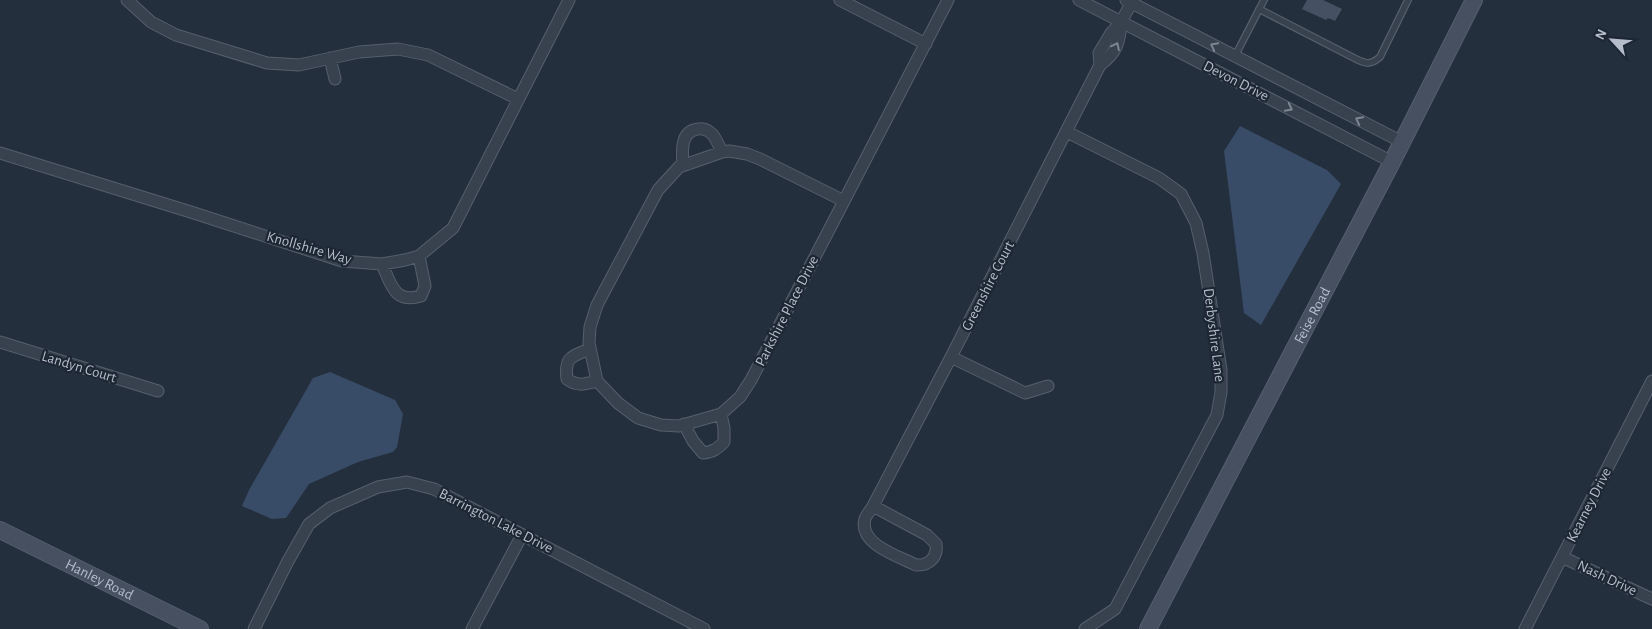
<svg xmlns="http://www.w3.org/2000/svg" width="1652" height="629" font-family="'Alegreya Sans',sans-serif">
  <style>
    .water { fill: #394c67 }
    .building { fill: #455162 }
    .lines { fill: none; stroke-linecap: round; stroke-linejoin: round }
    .lane-casing { stroke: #565f6c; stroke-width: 8 }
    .street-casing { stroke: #565f6c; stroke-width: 13 }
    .secondary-casing { stroke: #565f6c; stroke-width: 18 }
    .lane { stroke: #38414e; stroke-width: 5.5 }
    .street { stroke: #38414e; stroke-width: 11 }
    .secondary { stroke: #465061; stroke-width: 16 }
    .oneway { stroke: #7c8592 }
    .labels { text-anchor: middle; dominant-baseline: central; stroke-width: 4.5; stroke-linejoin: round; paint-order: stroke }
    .street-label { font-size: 15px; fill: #b4bcc9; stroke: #1d2633 }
  </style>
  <rect width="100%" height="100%" fill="#242f3e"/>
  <path class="water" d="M1240 126 1327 170 1341 184 1261 325 1244 313 1224 151Z
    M330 372 395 400 403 414 397 447 393 452 358 462 309 484 286 518 272 519 242 506 249 490 313 378Z"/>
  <path class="building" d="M1307 0H1323L1342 9 1335 21 1328 18 1326 20 1302 9Z"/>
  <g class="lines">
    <g class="lane-casing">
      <path id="lane" d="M1259 9 1356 59C1366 64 1371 65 1380 57L1408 0
        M1235 56 1264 0"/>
    </g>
    <g class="street-casing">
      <path id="street" d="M127 0 151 22 176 35 267 63 299 65 359 52 398 49 428 55 518 99
        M840 0 926 44
        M1079 0 1392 162
        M1126 0 1402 142
        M330 58 335 79
        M1100 65 1099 53 1111 33 1121 22 1133 0
        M1067 132 1159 178 1181 194 1196 223 1203 253 1221 370V392L1217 415 1115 609 1085 629
        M729 151 747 154 760 159 844 201 751 380 740 397 721 414 679 426 661 425 638 418 618 403 597 381 589 343 590 327 597 305 658 190 679 167 722 152Z
        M0 153 194 213 342 261 382 264 405 260 419 256 453 228 569 0
        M683 165C682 152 680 131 698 129 703 128 708 130 712 134 716 138 719 146 722 152
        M844 201 948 0
        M382 264C391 284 394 304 421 296L425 286 419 256
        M0 342 158 391
        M590 349C573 356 564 356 567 379 578 387 585 384 597 381
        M951 357 1025 393 1048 386
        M684 424 693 441 703 453C713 452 717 449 724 442V428L721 414
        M873 506C871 510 866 515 865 519 858 544 898 556 916 565 929 566 938 557 936 544L927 535 873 506 951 357 1100 65C1117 53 1120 41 1121 22
        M1562 557 1652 599
        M254 629 288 561 309 524 330 508 378 487 407 482 434 489 704 629
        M472 629 522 535
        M1525 629 1652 381"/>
    </g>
    <g class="secondary-casing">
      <g id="secondary">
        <path id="s1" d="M0 530 200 629"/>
        <path id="s2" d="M1148 629 1392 162 1474 0"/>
      </g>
    </g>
    <use href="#lane" class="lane"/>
    <use href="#street" class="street"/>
    <use href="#secondary" class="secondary"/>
  </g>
  <defs><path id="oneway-chevron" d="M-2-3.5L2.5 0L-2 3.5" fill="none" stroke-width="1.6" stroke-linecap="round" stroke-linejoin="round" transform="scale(1.25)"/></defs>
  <g class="oneway">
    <use href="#oneway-chevron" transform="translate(1116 46) rotate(-64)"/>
    <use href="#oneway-chevron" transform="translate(1214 46) rotate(-153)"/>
    <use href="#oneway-chevron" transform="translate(1289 108) rotate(27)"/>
    <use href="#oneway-chevron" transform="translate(1359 120) rotate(-153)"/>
  </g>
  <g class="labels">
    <g class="street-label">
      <text transform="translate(1236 81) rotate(27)">Devon Drive</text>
      <text transform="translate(309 248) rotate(16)">Knollshire Way</text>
      <text transform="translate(988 286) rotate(-63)">Greenshire Court</text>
      <text transform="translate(787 311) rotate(-63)">Parkshire Place Drive</text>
      <text stroke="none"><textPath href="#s2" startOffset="354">Feise Road</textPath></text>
      <text transform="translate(1214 335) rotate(83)">Derbyshire Lane</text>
      <text transform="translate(79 367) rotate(17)">Landyn Court</text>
      <text transform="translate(1589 505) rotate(-63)">Kearney Drive</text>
      <text transform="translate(496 521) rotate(27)">Barrington Lake Drive</text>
      <text transform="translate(1607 578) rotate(25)">Nash Drive</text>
      <text stroke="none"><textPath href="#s1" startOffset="111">Hanley Road</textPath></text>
    </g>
  </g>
  <g transform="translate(1612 40) rotate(296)" stroke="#1d2633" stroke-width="4" paint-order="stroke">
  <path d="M0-4L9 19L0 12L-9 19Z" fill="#b4bcc9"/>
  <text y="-8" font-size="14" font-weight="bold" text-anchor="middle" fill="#b4bcc9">N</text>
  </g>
</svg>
